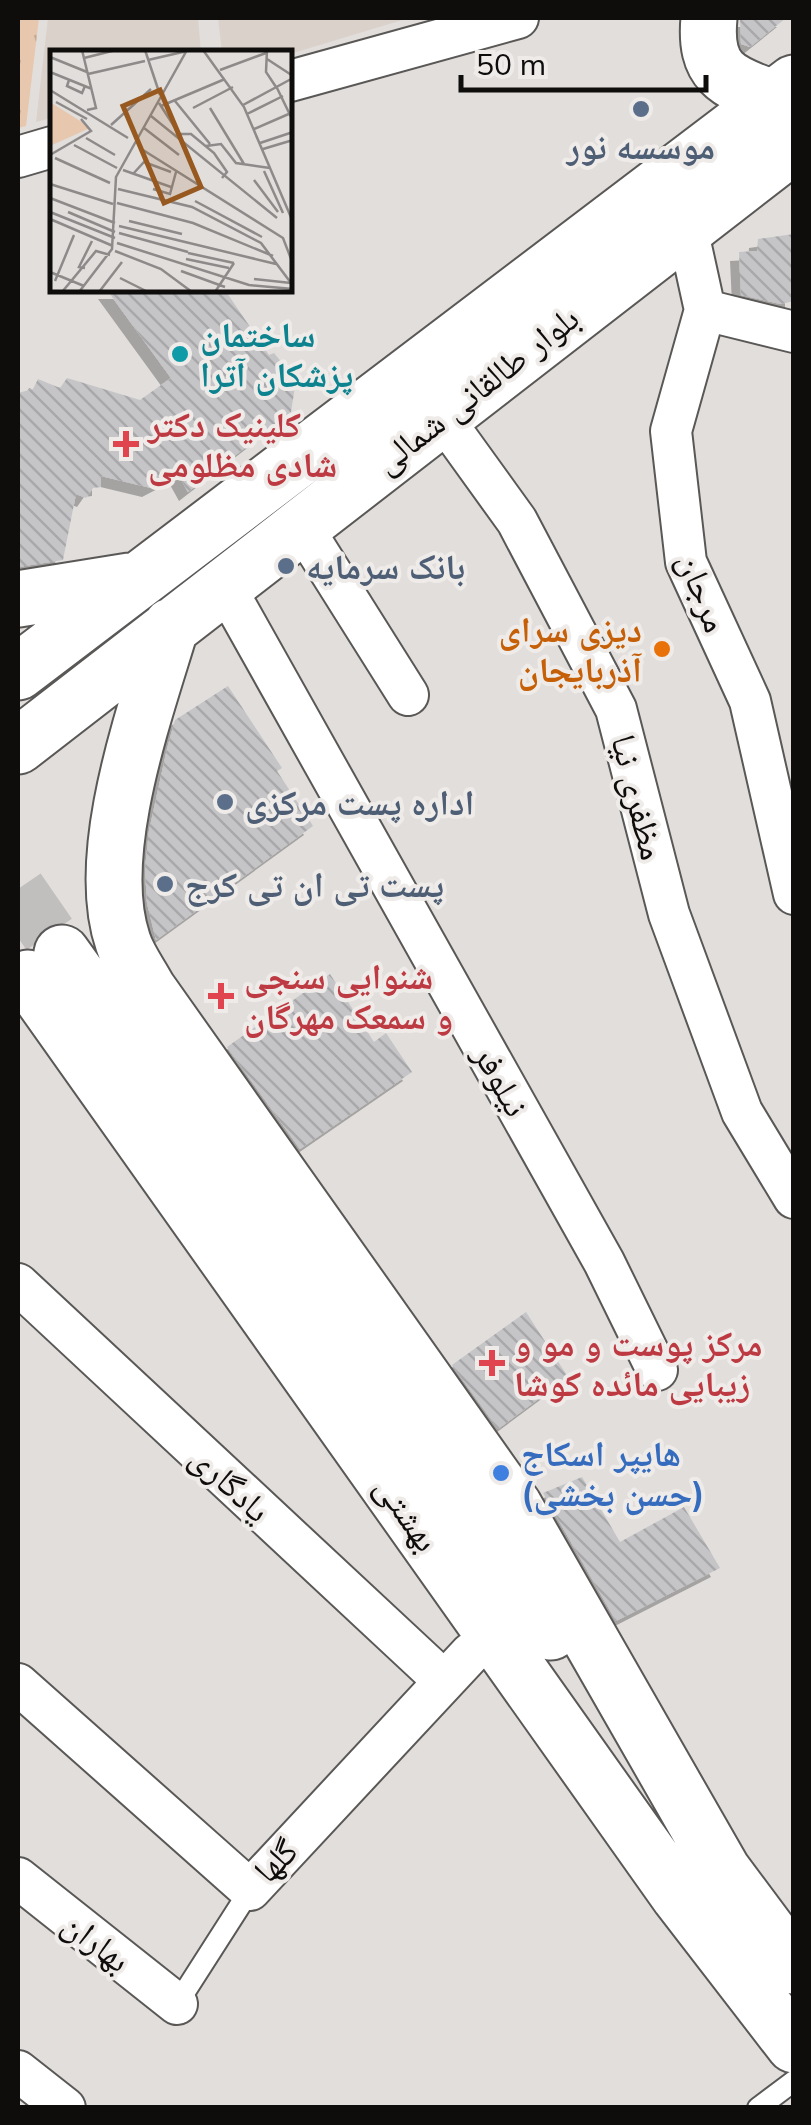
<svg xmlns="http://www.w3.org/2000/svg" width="811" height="2125" font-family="Mulish,'Noto Naskh Arabic',sans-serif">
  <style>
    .built { fill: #dad1ca }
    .park { fill: url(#park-tufts) }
    .building { fill: url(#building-back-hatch); filter: url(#shadow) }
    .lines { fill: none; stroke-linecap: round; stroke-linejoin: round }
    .primary-tunnel { stroke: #c1bfbd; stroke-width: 55; stroke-dasharray: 55 28; stroke-linecap: butt }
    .service-casing { stroke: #5a5856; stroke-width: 24 }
    .minor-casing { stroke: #5a5856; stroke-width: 44 }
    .secondary-casing { stroke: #5a5856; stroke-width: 59 }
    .primary-casing { stroke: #5a5856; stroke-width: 59 }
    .service { stroke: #fff; stroke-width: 20 }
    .minor { stroke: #fff; stroke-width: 40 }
    .secondary { stroke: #fff; stroke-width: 55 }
    .primary { stroke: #fff; stroke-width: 55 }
    .service-dot { fill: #5c6f8a; stroke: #eeebe9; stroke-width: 4 }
    .culture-dot { fill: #0f9aa8; stroke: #eeebe9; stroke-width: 4 }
    .health-dot { fill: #e0444e; stroke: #eeebe9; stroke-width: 4 }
    .food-dot { fill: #e8710a; stroke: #eeebe9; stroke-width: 4 }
    .shop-dot { fill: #3f7fe0; stroke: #eeebe9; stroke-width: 4 }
    .labels { text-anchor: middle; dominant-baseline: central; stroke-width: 8; stroke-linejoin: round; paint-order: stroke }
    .service-label { font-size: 35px; font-weight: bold; fill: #4e5e75; stroke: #eeebe9; text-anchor: start }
    .culture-label { font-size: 35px; font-weight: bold; fill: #0d838f; stroke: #eeebe9; text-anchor: start }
    .street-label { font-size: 35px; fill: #0e0d0c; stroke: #eeebe9 }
    .health-label { font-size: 35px; font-weight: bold; fill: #be3a42; stroke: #eeebe9; text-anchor: start }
    .food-label { font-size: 35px; font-weight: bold; fill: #c56008; stroke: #eeebe9; text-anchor: end }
    .shop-label { font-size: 35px; font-weight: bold; fill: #366cbe; stroke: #eeebe9; text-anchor: start }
    .inset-road { fill: none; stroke: #8d8a89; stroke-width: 2.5 }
    .view { fill: #97591f; fill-opacity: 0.15; stroke: #97591f; stroke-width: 5 }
    .inset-edge { fill: none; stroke: #0e0d0c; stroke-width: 5 }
  </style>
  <defs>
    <pattern id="park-tufts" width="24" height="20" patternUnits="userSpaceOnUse" patternTransform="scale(2.5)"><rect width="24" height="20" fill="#e7c7ae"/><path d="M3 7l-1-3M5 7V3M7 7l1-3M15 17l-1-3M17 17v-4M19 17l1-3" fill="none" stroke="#c5aa94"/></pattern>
    <pattern id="building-back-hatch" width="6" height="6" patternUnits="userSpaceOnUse" patternTransform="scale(2.5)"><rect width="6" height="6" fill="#c5c5c8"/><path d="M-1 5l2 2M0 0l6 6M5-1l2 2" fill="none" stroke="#a8a8ab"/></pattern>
    <filter id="shadow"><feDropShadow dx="-9" dy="9" stdDeviation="0" flood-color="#0004"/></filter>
  </defs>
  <rect width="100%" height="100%" fill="#e1dedc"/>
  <path class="built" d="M48 18H198L201 52H52V118L36 122Z
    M218 18H409L290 54 222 52Z"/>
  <path class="park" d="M18 18H39L26 126 18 128Z"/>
  <path class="building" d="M740 18H786L750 47 741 44Z
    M794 234V301L781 304 741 295 739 252 757 251 758 239Z
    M107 290H225L269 355 274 353 296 380 291 412 188 492 178 474 151 488 101 476V487L93 488 86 498 76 494 63 560 18 567V393L33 389 38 379 60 388 67 378 140 400 171 378Z
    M228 686 282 768 277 771 313 826 156 940 147 903 145 869 149 831 167 749 175 720Z
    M330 974 374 1042 386 1033 412 1072 300 1149 227 1047Z
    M526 1312 568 1377 498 1429 452 1365Z
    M582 1477 620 1542 684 1507 720 1568 616 1621 543 1493Z"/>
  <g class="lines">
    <path class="primary-tunnel" d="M18 889 62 953"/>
    <g class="service-casing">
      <path id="service" d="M177 2004 250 1890
        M758 2108 794 2081"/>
    </g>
    <g class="minor-casing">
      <path id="minor" d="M290 81 518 18
        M18 157 52 147
        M687 228 705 310 671 431 686 562 750 701 794 894
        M705 310 794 332
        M442 417 517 521 616 709 669 914 742 1112 794 1198
        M301 525 408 695
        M224 585 604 1262 657 1370
        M18 1284 444 1681
        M18 1684 250 1890 471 1653
        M18 1878 177 2004
        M18 2071 65 2108"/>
    </g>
    <g class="secondary-casing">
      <path id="secondary" d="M709 18C704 72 726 82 773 98"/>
    </g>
    <g class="primary-casing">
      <path id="primary" d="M18 599 130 581
        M171 626C145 713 93 854 123 942 128 958 140 974 148 989L514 1506 723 1871
        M18 672 794 83
        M18 746 794 145
        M62 953 551 1632
        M28 978 679 1896 794 2045
        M703 1844 794 1966"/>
    </g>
    <use href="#service" class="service"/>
    <use href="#minor" class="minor"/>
    <use href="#secondary" class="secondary"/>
    <use href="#primary" class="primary"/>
  </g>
  <g class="service-dot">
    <circle cx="641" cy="109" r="10"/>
    <circle cx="286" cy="566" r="10"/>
    <circle cx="225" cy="802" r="10"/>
    <circle cx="165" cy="884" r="10"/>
  </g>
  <circle class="culture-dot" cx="180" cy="354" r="10"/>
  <g class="health-dot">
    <path d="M121 429h10v10h10v10h-10v10h-10v-10h-10v-10h10z"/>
    <path d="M216 981h10v10h10v10h-10v10h-10v-10h-10v-10h10z"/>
    <path d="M487 1348h10v10h10v10h-10v10h-10v-10h-10v-10h10z"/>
  </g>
  <circle class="food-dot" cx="662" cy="649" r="10"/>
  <circle class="shop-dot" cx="501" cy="1473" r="10"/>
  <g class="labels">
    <g class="service-label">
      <text x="641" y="146" text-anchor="middle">موسسه نور</text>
      <text x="306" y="566">بانک سرمایه</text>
      <text x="245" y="802">اداره پست مرکزی</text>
      <text x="185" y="884">پست تی ان تی کرج</text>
    </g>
    <g class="culture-label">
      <text x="200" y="334">ساختمان<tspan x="200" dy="40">پزشکان آترا</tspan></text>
    </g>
    <g class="street-label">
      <text transform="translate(476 389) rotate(-38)">بلوار طالقانی شمالی</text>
      <text transform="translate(704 592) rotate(69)">مرجان</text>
      <text transform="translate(639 797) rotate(76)">مظفری نیا</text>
      <text transform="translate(502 1080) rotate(61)">نیلوفر</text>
      <text transform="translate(231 1483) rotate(43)">یادگاری</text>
      <text transform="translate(408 1513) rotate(55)">بهشتى</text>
      <text transform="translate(275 1860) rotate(-45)">گلها</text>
      <text transform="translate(97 1941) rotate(38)">بهاران</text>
    </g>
    <g class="health-label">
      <text x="148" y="424">کلینیک دکتر<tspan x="148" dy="40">شادی مظلومی</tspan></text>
      <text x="244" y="976">شنوایی سنجی<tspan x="244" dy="40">و سمعک مهرگان</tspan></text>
      <text x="514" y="1343">مرکز پوست و مو و<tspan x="514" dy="40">زیبایی مائده کوشا</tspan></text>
    </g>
    <g class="food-label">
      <text x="642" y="629">دیزی سرای<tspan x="642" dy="40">آذربایجان</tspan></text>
    </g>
    <g class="shop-label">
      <text x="521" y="1453">هایپر اسکاج<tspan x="521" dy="40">(حسن بخشی)</tspan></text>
    </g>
  </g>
  <g transform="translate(50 50)">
    <rect width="242" height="242" fill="#e1dedc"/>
    <path d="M0 52 38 76 40 78 0 96Z" fill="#e7c7ae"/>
    <path class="inset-road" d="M32 0 46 58 37 60M95 0 110 45M153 0 194 57 243 172M217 0 216 22 226 37M0 7 37 22M34 8 66 0M217 9 243 26M98 10 137 1M170 20 216 3M0 22 42 39M38 24 95 11M19 30 17 36 32 43 35 36M227 38 243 71M0 40 78 88M125 51 160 94M6 52 37 69M109 53 129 84H141L164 103 177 122 172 128M193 55 243 28M111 56 175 29M143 58 183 37M160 58 194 114M197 64 233 46M101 66 227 168M61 75 101 39M94 78 129 105M204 79 241 63M36 88 65 105M210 93 243 82M24 95 67 118M156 96 171 94 186 113 220 118M213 99 243 90M93 100 233 188 243 214M0 105 41 81 31 69M5 108 60 133M73 120 121 137M214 121 233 163M83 124 94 112 121 122M204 130 228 162M0 134 63 154M68 139 142 157 211 193 241 233M103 139 120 144 126 122M0 148 65 173M145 151 212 187M67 153 143 173 223 206M0 162 65 188M18 162 65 182M0 169 63 196M79 171 132 184M69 176 226 214M69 183 138 202M67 193 199 235 243 239M65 201 111 219 142 242M138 203 184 213M136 209 179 218M35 218 29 217 42 191M131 221 175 237M0 222 34 236M70 228 98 242M204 229 241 233M5 231 24 185M12 242 46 201 60 205M29 242 62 199 66 127 137 0M49 242 72 212M165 242 184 213"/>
    <path class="view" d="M110 40 151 137 114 153 73 56Z"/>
    <rect width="242" height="242" class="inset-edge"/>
  </g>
  <rect width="811" height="2125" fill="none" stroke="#0e0d0c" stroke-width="40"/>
  <path d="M461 75v15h245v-15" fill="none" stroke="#0e0d0c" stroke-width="5"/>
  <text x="476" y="75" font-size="30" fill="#0e0d0c" stroke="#eeebe9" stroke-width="8" paint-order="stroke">50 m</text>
</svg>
